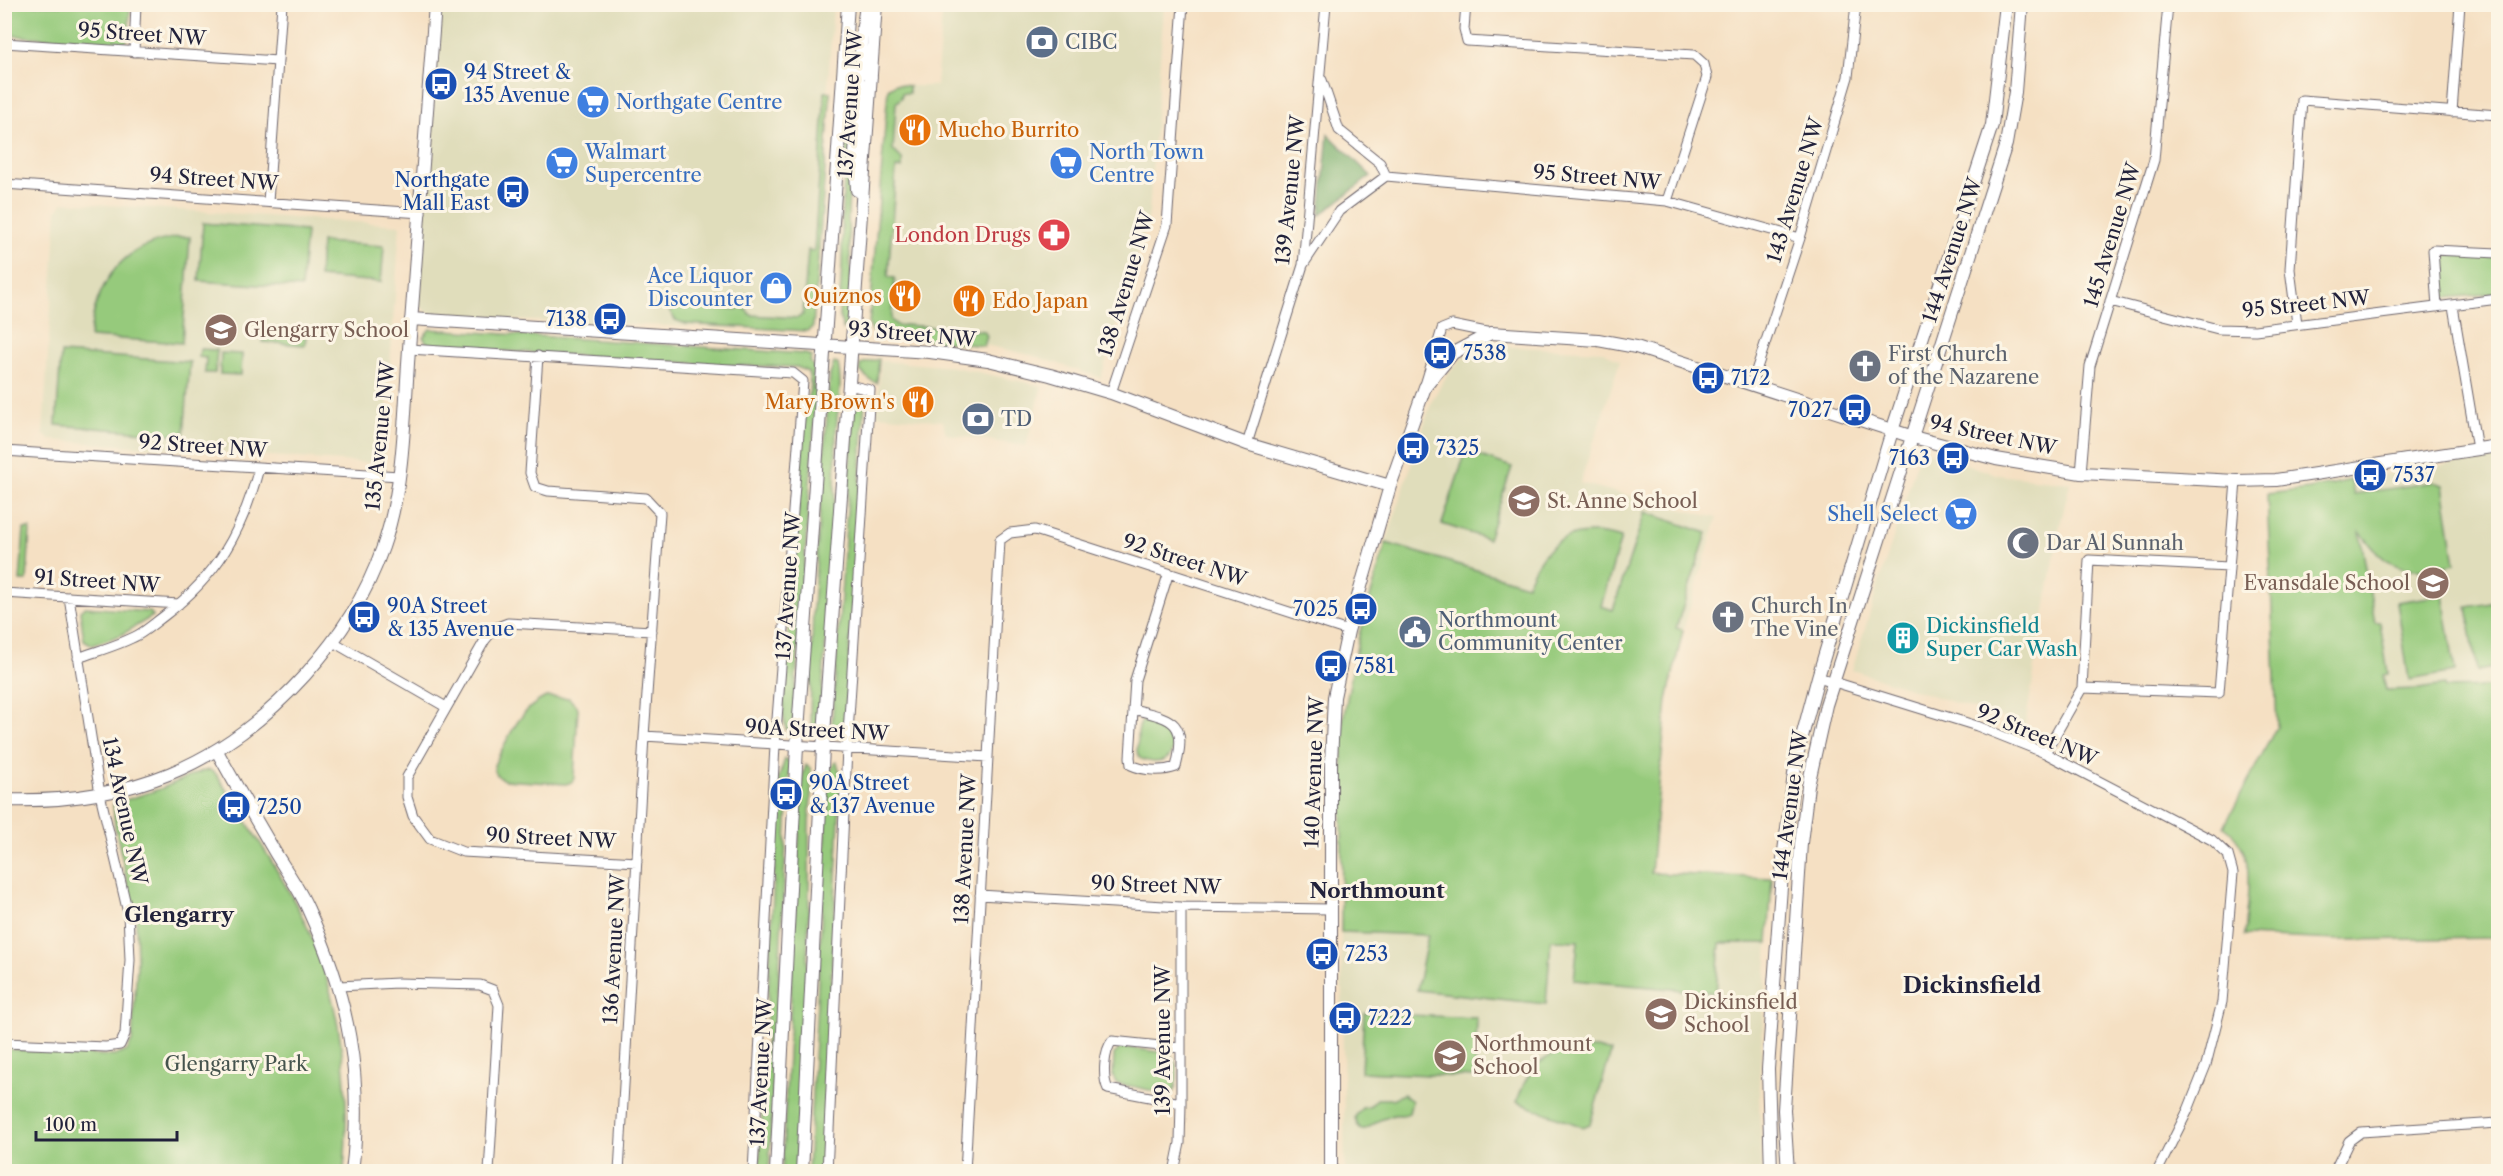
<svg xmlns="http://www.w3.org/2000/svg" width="2503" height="1176" font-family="'Libre Caslon Text',serif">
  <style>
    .built { fill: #e0ddbb }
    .green { fill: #96ca7b; stroke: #5c765b; stroke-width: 1.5 }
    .forest { fill: #78ae6b; stroke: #4d6853; stroke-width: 1.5 }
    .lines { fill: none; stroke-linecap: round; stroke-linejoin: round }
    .street-casing { stroke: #6c646b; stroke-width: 11 }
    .secondary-casing { stroke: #6c646b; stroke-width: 14 }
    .street { stroke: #fff; stroke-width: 9 }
    .secondary { stroke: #fff; stroke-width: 12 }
    .labels { text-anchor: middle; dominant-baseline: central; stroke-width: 6; stroke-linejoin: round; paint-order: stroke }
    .street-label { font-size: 20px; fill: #22223b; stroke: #fcf5e5 }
    .service-label { font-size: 20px; fill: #4e5e75; stroke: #fcf5e5; text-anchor: start }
    .transit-label { font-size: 20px; fill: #164399; stroke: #fcf5e5; text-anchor: start }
    .shop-label { font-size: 20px; fill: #366cbe; stroke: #fcf5e5; text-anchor: start }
    .food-label { font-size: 20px; fill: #c56008; stroke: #fcf5e5; text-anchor: start }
    .health-label { font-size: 20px; fill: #be3a42; stroke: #fcf5e5; text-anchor: end }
    .education-label { font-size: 20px; fill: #785e54; stroke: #fcf5e5; text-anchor: start }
    .worship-label { font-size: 20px; fill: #5b616d; stroke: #fcf5e5; text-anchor: start }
    .culture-label { font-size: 20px; fill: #0d838f; stroke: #fcf5e5; text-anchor: start }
    .park-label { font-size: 20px; fill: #45544e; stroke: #fcf5e5 }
    .neighbourhood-label { font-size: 21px; font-weight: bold; fill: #22223b; stroke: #fcf5e5 }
    .quarter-label { font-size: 22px; font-weight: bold; fill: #22223b; stroke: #fcf5e5 }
  </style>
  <rect width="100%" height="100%" fill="#fcf5e5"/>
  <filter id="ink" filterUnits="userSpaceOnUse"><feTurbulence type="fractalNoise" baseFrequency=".0167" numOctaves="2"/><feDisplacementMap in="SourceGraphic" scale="12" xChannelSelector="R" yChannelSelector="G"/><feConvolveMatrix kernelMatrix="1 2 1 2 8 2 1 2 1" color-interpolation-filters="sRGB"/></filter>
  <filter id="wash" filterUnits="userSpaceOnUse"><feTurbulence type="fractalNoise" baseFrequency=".008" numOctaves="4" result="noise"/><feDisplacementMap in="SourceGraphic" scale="24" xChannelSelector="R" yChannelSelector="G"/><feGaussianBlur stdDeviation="1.35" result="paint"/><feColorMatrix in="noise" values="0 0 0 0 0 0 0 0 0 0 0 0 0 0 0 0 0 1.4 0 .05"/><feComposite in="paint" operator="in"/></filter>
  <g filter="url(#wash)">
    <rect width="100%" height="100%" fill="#f5e0c3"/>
    <path class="built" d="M439 5H833L813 327 807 331 433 317 417 304Z
      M943 5H1164L1149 213 1101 378 1035 356 971 342 884 335 894 86H936Z
      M63 202 400 225 383 464 50 440 43 434 57 210Z
      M1493 346 1602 351 1620 361 1580 483 1717 518 1683 630 1386 543 1432 400 1446 377 1461 359Z
      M881 361 954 367 1042 386 1026 446 946 434 943 421 877 415Z
      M1929 452 1998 475 2070 483 2059 530 2025 725 1852 670 1919 455Z
      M2498 457V687L2386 690 2351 480Z
      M1341 932 1558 940 1768 943 1759 1085 1761 1171H1345Z"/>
    <path class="green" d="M4 5H130L129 36 126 42 119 44 5 35Z
      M896 84 909 86V93H902L901 98 896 103 893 150 902 159V168H896L888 277 895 278 891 320 898 326 905 325 984 331 987 336 984 346 881 335 872 331 869 325 888 89Z
      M855 89 857 91C854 133 849 174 848 215 847 240 859 310 843 329L839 315 842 264V209L849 107Z
      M825 92H830V101L813 327 807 331 686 324 675 320 666 305 738 309 742 305 751 315 798 318 803 314 808 250 814 251Z
      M203 223 306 231 301 288 199 281Z
      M178 237H190L182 343 90 337C93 298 111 258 151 244 160 240 169 239 178 237Z
      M321 242 384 246 381 282 319 277Z
      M2450 254 2498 258V293L2446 298 2440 266 2442 258Z
      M430 329 806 354 812 357 810 361 814 368V389H817L793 720 790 729 786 730 783 713 805 407 811 386 808 372 797 367 719 365 429 346 423 337Z
      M264 332 306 335 305 345 263 342Z
      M200 349 217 350 215 373H205L206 358 199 357Z
      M61 353 190 362 184 435 56 425Z
      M221 353 242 354 241 375 220 374Z
      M879 359 877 383C872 382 863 375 860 370V364Z
      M834 363 838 364C843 386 837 409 836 432 836 528 827 623 820 719L817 728 813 730 810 716 813 607 830 375Z
      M860 395 865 400 845 721 840 736 833 730 832 724 854 410 856 400Z
      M1466 451 1512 467 1488 539 1442 524Z
      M2351 480 2354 494 2434 482 2443 485 2455 564C2429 570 2399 575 2378 553 2371 547 2365 537 2360 532L2375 623H2380L2388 674 2383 675 2386 690 2420 689 2444 685 2445 688 2498 687V938L2338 940 2244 936C2246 899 2260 851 2224 827L2277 726 2267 494 2309 489Z
      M1645 512 1707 533 1676 628 1683 630 1667 700 1651 873 1772 878 1768 943H1720L1716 993 1574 980 1578 941 1551 940 1546 1004 1417 990 1428 935 1341 932 1343 720 1359 635 1386 543 1527 585C1544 540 1574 524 1621 538L1601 606 1613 610Z
      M24 529H30L27 581H20Z
      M2443 595 2455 672 2409 680 2397 602Z
      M2498 602V667L2477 671 2467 607Z
      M85 607 150 612 153 616 121 635 92 645 84 640 80 611Z
      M546 697 569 698 578 708 574 778 572 782 566 784 504 780C497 777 494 773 494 765 508 739 518 710 546 697Z
      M1150 719 1170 729C1177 745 1174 763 1153 762 1149 761 1143 761 1140 758 1135 754 1137 745 1138 740 1138 732 1138 727 1142 721Z
      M785 759 788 760 790 765 769 1171H759L779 777Z
      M837 762 841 777 822 1171H808L829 776 834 763Z
      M806 765 810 768C814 790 808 814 809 836 811 948 801 1060 796 1171L782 1172 802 778Z
      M210 770 216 774C246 821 278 868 303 918 342 998 351 1084 344 1171H5V1049L114 1056 127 1051 132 1041 137 965 136 922 115 827 113 804 160 789 202 771Z
      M1364 1013 1477 1018 1475 1077 1361 1072Z
      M1122 1047 1168 1053C1179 1060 1179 1082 1173 1092L1168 1094 1116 1083 1113 1076 1114 1054Z
      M1578 1048H1597L1611 1052 1590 1124 1583 1127 1517 1102C1527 1069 1542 1053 1578 1048Z
      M1403 1094 1412 1101 1409 1113C1403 1117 1397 1113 1391 1116 1387 1118 1381 1119 1378 1121 1369 1127 1359 1138 1355 1117L1362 1108 1369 1107 1377 1099H1392Z"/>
    <path class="forest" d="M1328 134 1371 176 1320 215Z"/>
  </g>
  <g filter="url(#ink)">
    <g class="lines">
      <g class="street-casing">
        <path id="street" d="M1466 4 1464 29 1467 41 1694 55 1704 64 1707 77 1667 201
          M4 43 278 61
          M134 52 136 4
          M1322 80 1339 130 1380 163 1386 176
          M2452 112 2460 4
          M4 184 421 213
          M268 202 282 4
          M1303 265 1339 211 1386 176 1667 201 1800 238
          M2110 301 2218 329 2255 330 2498 299
          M2453 306 2477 449
          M2437 307 2433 250 2498 253
          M2297 324 2290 269 2302 100 2498 115
          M409 349 793 373 803 381 775 745 753 1172
          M538 356 530 473 535 487 548 491 646 498 660 513 644 736 619 1172
          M1752 383 1800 238 1848 77 1856 4
          M1425 385 1442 329 1452 325 1491 333
          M1111 393 1167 225 1183 4
          M1247 444 1303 265 1326 4
          M4 451 399 476
          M2081 473 2090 366 2154 160 2168 4
          M4 593 179 604
          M335 643 446 707
          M78 658C97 651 120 645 138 635 147 630 156 622 164 616 218 575 242 532 259 468
          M1818 677 1977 726 2045 753 2212 840 2228 855 2233 873 2222 1002 2206 1065 2188 1110 2157 1172
          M2082 688 2219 693 2236 481
          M1133 709C1172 719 1188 720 1176 767 1162 772 1144 771 1131 765L1130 757 1135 680 1168 575
          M644 736 988 757
          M2045 753 2082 688 2089 560 2229 567
          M637 862 463 852 430 839 413 816 407 797V777L485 640 495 628 508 623 652 631
          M980 895 1181 907 1330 909
          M339 986 398 983 480 985 493 990 499 1005 489 1172
          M4 1043 106 1047 120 1045 125 1034 130 960 128 913 100 794 69 597
          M1180 1048 1112 1041C1104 1051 1102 1077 1108 1089L1181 1103
          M827 1172 847 749 870 390 849 385
          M965 1172 1000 540 1010 533 1035 530 1348 631
          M1174 1172 1180 1143 1181 1103V907
          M2334 1172 2349 1141 2361 1132 2498 1123"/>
      </g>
      <g class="secondary-casing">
        <path id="secondary" d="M866 4C864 27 853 60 871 77
          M844 62 854 67 860 85 855 154 857 190
          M411 319 930 352 988 360 1050 375 1111 393 1247 444 1390 486
          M217 751C236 786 256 820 276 854 287 872 300 890 308 909 348 996 364 1076 352 1172
          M4 800C128 804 222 767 305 675 341 635 365 598 383 547 406 481 404 406 410 336 418 226 427 115 435 4
          M776 1172 797 746 848 4
          M802 1172 823 748 876 4
          M1331 1172V762L1334 697 1348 631 1390 486 1425 387 1453 353 1491 333 1598 340 1636 347 1913 437 1996 459 2081 473 2236 481 2276 480 2498 446
          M1771 1172 1768 1069 1783 859 1796 759 1818 677 1892 431 1992 125 2006 4
          M1788 1172 1784 1110 1801 843 1808 786 1826 705 2006 144 2015 92 2022 4"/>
      </g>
      <use href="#street" class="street"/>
      <use href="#secondary" class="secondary"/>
    </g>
  </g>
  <defs>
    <g id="bank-disc" transform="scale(1.725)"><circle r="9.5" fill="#5c6f8a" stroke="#fcf5e5"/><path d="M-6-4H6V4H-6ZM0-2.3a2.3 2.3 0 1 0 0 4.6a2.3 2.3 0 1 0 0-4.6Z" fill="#fff"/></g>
    <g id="bus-disc" transform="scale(1.725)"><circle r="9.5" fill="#1a4fb4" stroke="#fcf5e5"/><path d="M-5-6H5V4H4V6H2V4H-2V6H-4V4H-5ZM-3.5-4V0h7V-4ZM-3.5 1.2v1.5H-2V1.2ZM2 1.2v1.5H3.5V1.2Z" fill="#fff"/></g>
    <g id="supermarket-disc" transform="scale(1.725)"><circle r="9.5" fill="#3f7fe0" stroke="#fcf5e5"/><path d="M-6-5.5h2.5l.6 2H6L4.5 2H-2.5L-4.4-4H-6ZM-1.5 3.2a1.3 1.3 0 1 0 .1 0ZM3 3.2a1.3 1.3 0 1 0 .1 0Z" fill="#fff"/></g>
    <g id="restaurant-disc" transform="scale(1.725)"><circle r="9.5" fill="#e8710a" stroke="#fcf5e5"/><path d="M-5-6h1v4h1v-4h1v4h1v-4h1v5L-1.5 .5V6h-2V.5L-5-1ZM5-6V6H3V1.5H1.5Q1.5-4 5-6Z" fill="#fff"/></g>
    <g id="pharmacy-disc" transform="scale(1.725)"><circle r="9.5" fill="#e0444e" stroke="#fcf5e5"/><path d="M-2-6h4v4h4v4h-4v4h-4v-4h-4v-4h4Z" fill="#fff"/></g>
    <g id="shop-disc" transform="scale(1.725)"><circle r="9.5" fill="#3f7fe0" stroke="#fcf5e5"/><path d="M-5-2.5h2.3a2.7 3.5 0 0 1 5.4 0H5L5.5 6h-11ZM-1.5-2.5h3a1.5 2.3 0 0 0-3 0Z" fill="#fff"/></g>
    <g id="school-disc" transform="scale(1.725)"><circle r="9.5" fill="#8d6e63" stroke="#fcf5e5"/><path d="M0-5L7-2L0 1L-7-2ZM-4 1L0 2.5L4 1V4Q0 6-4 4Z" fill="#fff"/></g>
    <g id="church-disc" transform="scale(1.725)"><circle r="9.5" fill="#6b7280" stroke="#fcf5e5"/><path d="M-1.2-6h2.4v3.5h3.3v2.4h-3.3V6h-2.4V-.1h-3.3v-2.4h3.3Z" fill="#fff"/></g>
    <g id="mosque-disc" transform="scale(1.725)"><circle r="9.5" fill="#6b7280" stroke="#fcf5e5"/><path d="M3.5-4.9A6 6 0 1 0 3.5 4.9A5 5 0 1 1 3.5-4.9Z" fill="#fff"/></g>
    <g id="civic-disc" transform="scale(1.725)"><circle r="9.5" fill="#5c6f8a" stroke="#fcf5e5"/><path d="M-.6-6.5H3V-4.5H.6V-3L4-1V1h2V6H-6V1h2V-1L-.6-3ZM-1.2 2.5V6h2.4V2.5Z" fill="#fff"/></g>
    <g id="building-disc" transform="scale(1.725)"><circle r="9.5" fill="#0f9aa8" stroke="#fcf5e5"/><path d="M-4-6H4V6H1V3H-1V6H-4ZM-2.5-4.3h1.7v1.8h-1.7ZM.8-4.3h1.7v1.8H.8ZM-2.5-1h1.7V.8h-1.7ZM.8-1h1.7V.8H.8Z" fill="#fff"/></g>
  </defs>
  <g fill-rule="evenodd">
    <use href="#bank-disc" x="1042" y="42"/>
    <use href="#bus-disc" x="441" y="84"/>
    <use href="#supermarket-disc" x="593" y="102"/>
    <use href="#restaurant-disc" x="915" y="130"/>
    <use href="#supermarket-disc" x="562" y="163"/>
    <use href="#supermarket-disc" x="1066" y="163"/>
    <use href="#bus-disc" x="513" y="192"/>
    <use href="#pharmacy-disc" x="1054" y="235"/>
    <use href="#shop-disc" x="776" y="288"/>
    <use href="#restaurant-disc" x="905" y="296"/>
    <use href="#restaurant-disc" x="969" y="301"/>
    <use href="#bus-disc" x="610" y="319"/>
    <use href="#school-disc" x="221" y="330"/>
    <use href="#bus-disc" x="1440" y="353"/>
    <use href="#church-disc" x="1865" y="366"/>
    <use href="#bus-disc" x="1708" y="378"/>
    <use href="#restaurant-disc" x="918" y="402"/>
    <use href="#bus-disc" x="1855" y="410"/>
    <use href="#bank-disc" x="978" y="419"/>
    <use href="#bus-disc" x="1413" y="448"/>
    <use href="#bus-disc" x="1953" y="458"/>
    <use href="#bus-disc" x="2370" y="475"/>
    <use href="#school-disc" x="1524" y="501"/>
    <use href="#supermarket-disc" x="1961" y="514"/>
    <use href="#mosque-disc" x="2023" y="543"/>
    <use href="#school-disc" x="2433" y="583"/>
    <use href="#bus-disc" x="1361" y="609"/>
    <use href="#bus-disc" x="364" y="617"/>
    <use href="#church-disc" x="1728" y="617"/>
    <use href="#civic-disc" x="1415" y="632"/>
    <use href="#building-disc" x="1903" y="638"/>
    <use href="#bus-disc" x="1331" y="666"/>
    <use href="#bus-disc" x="786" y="794"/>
    <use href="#bus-disc" x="234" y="807"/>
    <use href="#bus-disc" x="1322" y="954"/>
    <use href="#school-disc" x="1661" y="1014"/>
    <use href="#bus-disc" x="1345" y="1018"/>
    <use href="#school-disc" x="1450" y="1056"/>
  </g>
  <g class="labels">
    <g class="street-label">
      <text transform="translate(142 34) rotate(4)">95 Street NW</text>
      <text transform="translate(850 104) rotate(-86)">137 Avenue NW</text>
      <text transform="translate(1597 177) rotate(5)">95 Street NW</text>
      <text transform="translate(214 179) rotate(4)">94 Street NW</text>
      <text transform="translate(1290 190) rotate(-84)">139 Avenue NW</text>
      <text transform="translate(1795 190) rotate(-73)">143 Avenue NW</text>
      <text transform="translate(2112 235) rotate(-73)">145 Avenue NW</text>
      <text transform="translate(1952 250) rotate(-72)">144 Avenue NW</text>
      <text transform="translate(1126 284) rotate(-73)">138 Avenue NW</text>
      <text transform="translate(2306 304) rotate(-6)">95 Street NW</text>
      <text transform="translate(912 334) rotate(5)">93 Street NW</text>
      <text transform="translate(1993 435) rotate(12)">94 Street NW</text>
      <text transform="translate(380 436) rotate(-84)">135 Avenue NW</text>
      <text transform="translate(203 446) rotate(4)">92 Street NW</text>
      <text transform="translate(1185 560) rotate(18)">92 Street NW</text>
      <text transform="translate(97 581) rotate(4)">91 Street NW</text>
      <text transform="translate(788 586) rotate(-86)">137 Avenue NW</text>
      <text transform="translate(817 730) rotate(3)">90A Street NW</text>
      <text transform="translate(2037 735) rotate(23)">92 Street NW</text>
      <text transform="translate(1314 772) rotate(-88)">140 Avenue NW</text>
      <text transform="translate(1790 805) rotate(-82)">144 Avenue NW</text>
      <text transform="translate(125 811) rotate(78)">134 Avenue NW</text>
      <text transform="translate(551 838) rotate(3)">90 Street NW</text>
      <text transform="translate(965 849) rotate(-87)">138 Avenue NW</text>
      <text transform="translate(1156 885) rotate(2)">90 Street NW</text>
      <text transform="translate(614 949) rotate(-87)">136 Avenue NW</text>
      <text transform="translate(1163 1040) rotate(-90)">139 Avenue NW</text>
      <text transform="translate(761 1072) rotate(-87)">137 Avenue NW</text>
    </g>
    <g class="service-label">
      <text x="1065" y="42">CIBC</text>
      <text x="1001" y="419">TD</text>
      <text x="1438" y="620">Northmount<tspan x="1438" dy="23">Community Center</tspan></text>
    </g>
    <g class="transit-label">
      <text x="464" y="72">94 Street &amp;<tspan x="464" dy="23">135 Avenue</tspan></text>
      <text x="490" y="180" text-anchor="end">Northgate<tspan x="490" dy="23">Mall East</tspan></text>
      <text x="587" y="319" text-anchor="end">7138</text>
      <text x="1463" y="353">7538</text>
      <text x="1731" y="378">7172</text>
      <text x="1832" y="410" text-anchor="end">7027</text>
      <text x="1436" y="448">7325</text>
      <text x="1930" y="458" text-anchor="end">7163</text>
      <text x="2393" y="475">7537</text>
      <text x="387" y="606">90A Street<tspan x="387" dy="23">&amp; 135 Avenue</tspan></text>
      <text x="1338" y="609" text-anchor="end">7025</text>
      <text x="1354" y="666">7581</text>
      <text x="809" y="783">90A Street<tspan x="809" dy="23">&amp; 137 Avenue</tspan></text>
      <text x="257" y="807">7250</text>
      <text x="1345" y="954">7253</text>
      <text x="1368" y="1018">7222</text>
    </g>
    <g class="shop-label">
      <text x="616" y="102">Northgate Centre</text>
      <text x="585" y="152">Walmart<tspan x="585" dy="23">Supercentre</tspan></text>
      <text x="1089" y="152">North Town<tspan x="1089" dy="23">Centre</tspan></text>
      <text x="753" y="276" text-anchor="end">Ace Liquor<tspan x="753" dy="23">Discounter</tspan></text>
      <text x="1938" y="514" text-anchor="end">Shell Select</text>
    </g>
    <g class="food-label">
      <text x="938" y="130">Mucho Burrito</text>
      <text x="882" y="296" text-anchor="end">Quiznos</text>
      <text x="992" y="301">Edo Japan</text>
      <text x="895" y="402" text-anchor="end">Mary Brown's</text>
    </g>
    <g class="health-label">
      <text x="1031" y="235">London Drugs</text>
    </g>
    <g class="education-label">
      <text x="244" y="330">Glengarry School</text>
      <text x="1547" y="501">St. Anne School</text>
      <text x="2410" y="583" text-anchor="end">Evansdale School</text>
      <text x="1684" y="1002">Dickinsfield<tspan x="1684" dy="23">School</tspan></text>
      <text x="1473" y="1044">Northmount<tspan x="1473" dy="23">School</tspan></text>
    </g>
    <g class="worship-label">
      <text x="1888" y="354">First Church<tspan x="1888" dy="23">of the Nazarene</tspan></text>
      <text x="2046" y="543">Dar Al Sunnah</text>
      <text x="1751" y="606">Church In<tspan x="1751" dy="23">The Vine</tspan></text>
    </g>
    <g class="culture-label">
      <text x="1926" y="626">Dickinsfield<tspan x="1926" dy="23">Super Car Wash</tspan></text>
    </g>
    <g class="park-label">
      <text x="236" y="1064">Glengarry Park</text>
    </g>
    <g class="neighbourhood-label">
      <text x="1377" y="890">Northmount</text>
      <text x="179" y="914">Glengarry</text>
    </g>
    <g class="quarter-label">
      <text x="1972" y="985">Dickinsfield</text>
    </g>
  </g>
  <rect width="2503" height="1176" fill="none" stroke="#fcf5e5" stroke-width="24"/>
  <path d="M36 1131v9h141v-9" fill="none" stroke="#22223b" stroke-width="3"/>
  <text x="45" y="1131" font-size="18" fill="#22223b" stroke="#fcf5e5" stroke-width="4.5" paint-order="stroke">100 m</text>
</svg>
